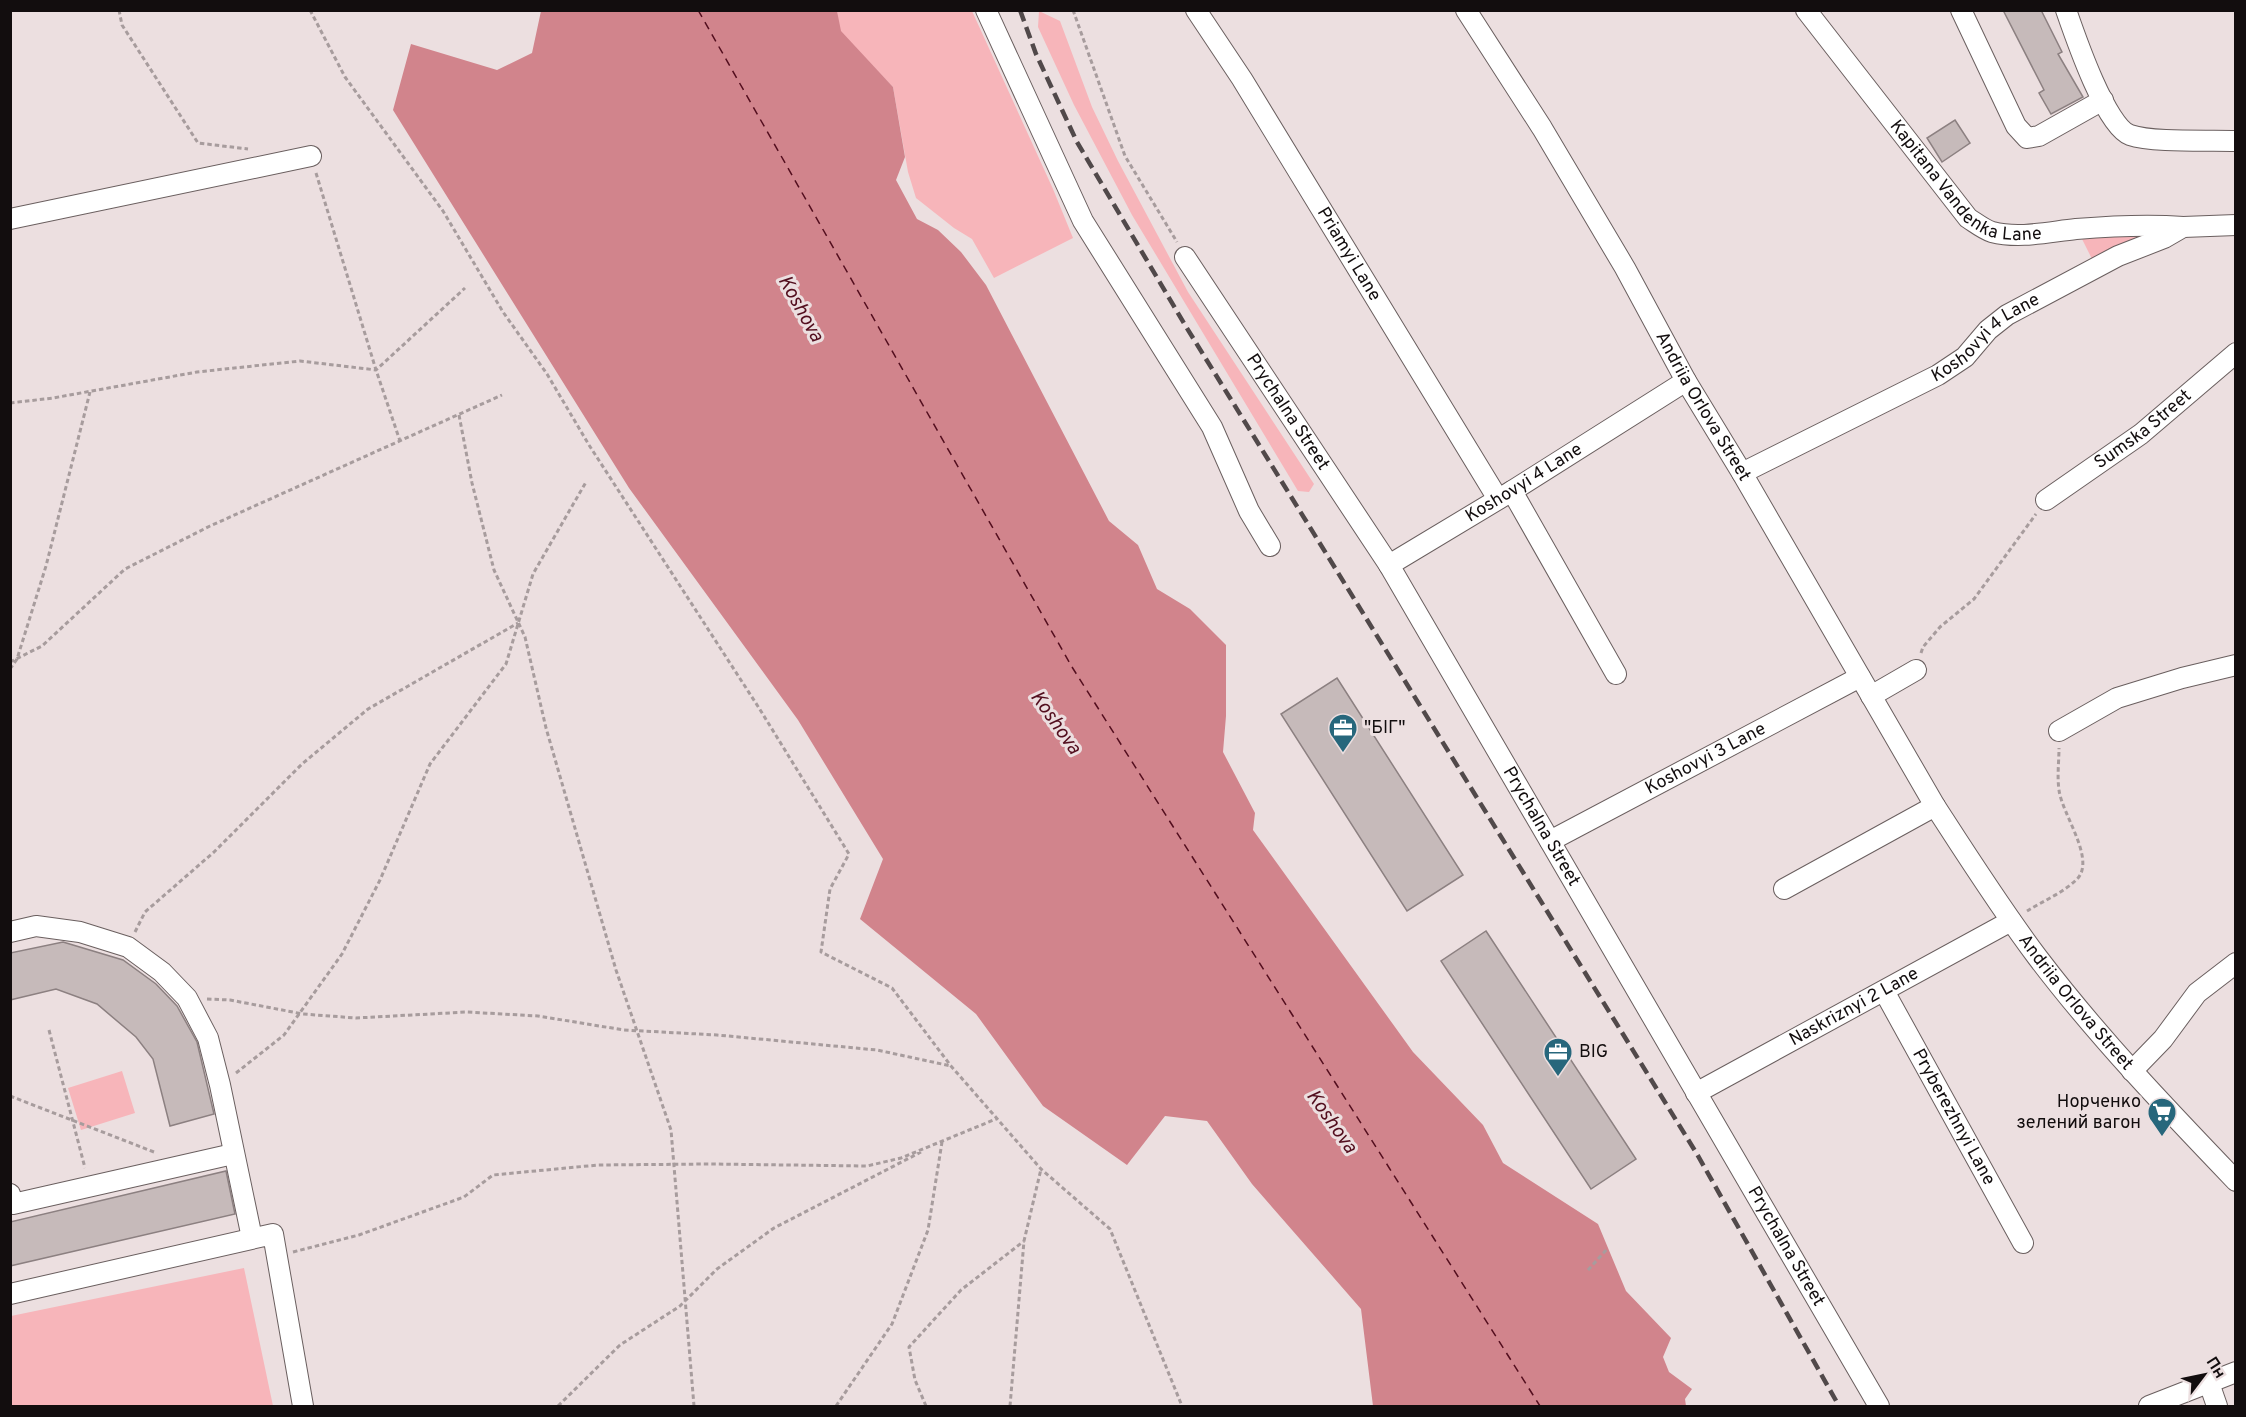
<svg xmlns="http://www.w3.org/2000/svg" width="2246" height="1417" font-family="Overpass,sans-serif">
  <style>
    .green { fill: #f7b5ba }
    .water { fill: #d1848c }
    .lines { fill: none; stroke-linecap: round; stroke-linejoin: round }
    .ferry { stroke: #530e1e; stroke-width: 1.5; stroke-dasharray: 8 6; stroke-linecap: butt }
    .building { fill: #c6baba; stroke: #8c8081; stroke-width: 1.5 }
    .minor-casing { stroke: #6a5f5f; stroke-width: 22 }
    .path { stroke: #a79c9d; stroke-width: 3; stroke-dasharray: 4.5 3; stroke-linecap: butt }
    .minor { stroke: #fff; stroke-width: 20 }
    .rail { stroke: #51494a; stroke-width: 4.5; stroke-dasharray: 12 6; stroke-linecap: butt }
    .labels { text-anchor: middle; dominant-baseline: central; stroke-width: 6; stroke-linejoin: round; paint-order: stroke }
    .street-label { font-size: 18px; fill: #120d0e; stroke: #ecdfe0 }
    .poi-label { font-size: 18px; fill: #120d0e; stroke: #ecdfe0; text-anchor: start }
    .water-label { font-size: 20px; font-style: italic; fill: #530e1e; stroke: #ecdfe0 }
  </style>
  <rect width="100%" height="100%" fill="#ecdfe0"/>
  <path class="green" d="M837 11H972L1053 189 1073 238 994 278 972 239 954 228 916 198 908 172 893 87 839 31Z
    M1039 11 1060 21 1092 107 1118 161 1188 292 1314 484 1309 492 1298 491 1132 215 1074 105 1038 27Z
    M2156 231 2093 261 2079 233Z
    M122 1071 135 1113 81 1130 68 1088Z
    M244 1268 273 1406H11V1316Z"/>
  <path class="water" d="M541 11H837L841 31 893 87 905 157 896 180 917 219 938 230 961 252 986 285 1109 521 1138 545 1157 589 1190 609 1226 645V716L1223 752 1255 813 1253 830 1413 1052 1483 1125 1503 1163 1598 1224 1626 1291 1671 1338 1663 1357 1669 1372 1692 1389 1685 1399 1686 1406H1373L1361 1309 1252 1184 1207 1121 1165 1116 1127 1165 1043 1106 976 1014 860 919 883 859 798 720 629 488 393 110 411 44 497 70 532 53Z"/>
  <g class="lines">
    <path class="ferry" d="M698 10 1072 667 1540 1406"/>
  </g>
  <path class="building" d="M2003 10H2041L2062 52 2058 54 2083 97 2051 114 2039 93 2044 90Z
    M1955 120 1970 143 1942 162 1927 138Z
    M1337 678 1463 875 1407 911 1281 714Z
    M1486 931 1636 1159 1591 1189 1441 961Z
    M63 942 123 960 156 984 177 1006 197 1042 214 1114 170 1126 153 1059 136 1037 97 1004 56 989 10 1000V953Z
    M226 1171 235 1214 10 1266V1222Z"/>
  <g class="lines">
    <g class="minor-casing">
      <g id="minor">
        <path d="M986 10 1083 221 1212 427 1249 511 1270 546"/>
        <path id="s1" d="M1196 10 1242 79 1498 499"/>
        <path id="s2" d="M1466 10 1542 128 1625 268 1686 381 1742 473 1935 806C1968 857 2001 909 2038 958 2098 1037 2167 1109 2236 1181"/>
        <path id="s3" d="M1806 10 1968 218C1976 223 1983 229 1992 232 2019 239 2048 232 2076 229 2112 226 2147 224 2183 227"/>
        <path d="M1961 10 2016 126 2027 138 2039 136 2103 100"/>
        <path d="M2066 10C2075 36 2106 127 2130 135 2153 143 2209 140 2236 141"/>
        <path d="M10 219 311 156"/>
        <path id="s4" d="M1185 257 1389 565 1879 1406"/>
        <path id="s5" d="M1742 473 1938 375 1965 357 1988 330 2007 315 2118 256 2164 238 2183 227 2236 225"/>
        <path d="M1512 491 1616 674"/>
        <path id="s6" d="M2046 500 2141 434 2236 353"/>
        <path id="s7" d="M1389 565 1512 491 1686 381"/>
        <path d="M1871 696 1916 670"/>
        <path d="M2059 731 2117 698 2182 678 2236 665"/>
        <path id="s8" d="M1550 841 1860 677"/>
        <path d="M1784 889 1935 806"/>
        <path d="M10 932 36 926 80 932 128 947 162 972 187 998 208 1038 220 1085 252 1238"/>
        <path id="s9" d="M1884 991 2023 1243"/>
        <path d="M2132 1071 2163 1039 2197 993 2236 963"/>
        <path id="s10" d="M1696 1093 2011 921"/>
        <path d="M10 1194 13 1204 233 1154"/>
        <path d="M10 1294 273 1234 303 1406"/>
        <path d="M2209 1383 2217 1406"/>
        <path d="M2149 1406 2236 1372"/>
      </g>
    </g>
    <path class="path" d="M119 10 122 25 198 143 248 149
      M310 10 345 77 443 211 503 312 547 374 589 445 759 708 849 854 830 889 821 952 892 988 951 1066 1041 1169 1110 1229 1182 1406
      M1073 10 1125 156 1177 242
      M316 173 376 370 400 441
      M10 403 53 398 197 372 300 361 376 370 465 288
      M459 415 472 483 494 570 525 637 546 728 616 970 671 1130 694 1406
      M1921 653 1923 647 1940 627 1974 599 2036 514
      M10 662 42 646 125 569 210 526 502 395
      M10 669 17 659 46 566 90 392
      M2027 911C2043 901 2065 892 2078 878 2095 858 2062 814 2059 790 2057 776 2059 761 2059 748
      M135 932 145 912 214 852 302 764 368 709 518 623
      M207 999 230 1000 303 1014 356 1018 467 1012 538 1016 624 1030 717 1035 877 1050 951 1066
      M49 1030 85 1168
      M236 1073 284 1035 342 954 380 880 430 764 506 664 533 574 586 482
      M10 1096 154 1152
      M293 1252 359 1235 464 1197 493 1175 598 1165 710 1164 867 1166 901 1158 996 1119
      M1588 1270 1608 1248
      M558 1406 620 1345 680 1306 717 1269 774 1228 921 1152
      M836 1406 892 1324 928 1230 942 1142
      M926 1406 915 1380 909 1347 961 1290 1024 1241
      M1010 1406 1024 1241 1041 1169"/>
    <use href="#minor" class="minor"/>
    <path class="rail" d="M1020 10 1036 54 1077 142 1185 325 1697 1154 1839 1406"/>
  </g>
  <defs>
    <g id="office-pin" transform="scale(1.5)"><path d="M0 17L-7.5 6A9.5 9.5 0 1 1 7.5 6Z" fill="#27677c" stroke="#ecdfe0"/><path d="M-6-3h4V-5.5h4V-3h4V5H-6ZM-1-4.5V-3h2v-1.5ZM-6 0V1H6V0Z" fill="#fff"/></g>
    <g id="supermarket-pin" transform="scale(1.5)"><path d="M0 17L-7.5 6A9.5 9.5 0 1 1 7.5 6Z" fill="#27677c" stroke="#ecdfe0"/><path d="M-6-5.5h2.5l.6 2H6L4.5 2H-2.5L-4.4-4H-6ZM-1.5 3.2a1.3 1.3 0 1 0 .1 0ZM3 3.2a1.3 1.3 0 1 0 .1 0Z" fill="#fff"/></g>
  </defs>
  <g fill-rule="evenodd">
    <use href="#office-pin" x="1343" y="728"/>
    <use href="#office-pin" x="1558" y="1052"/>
    <use href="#supermarket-pin" x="2162" y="1112"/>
  </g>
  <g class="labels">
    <g class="street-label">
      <text stroke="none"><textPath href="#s3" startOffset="242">Kapitana Vandenka Lane</textPath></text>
      <text stroke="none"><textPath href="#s1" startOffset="288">Priamyi Lane</textPath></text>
      <text stroke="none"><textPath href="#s5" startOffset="280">Koshovyi 4 Lane</textPath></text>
      <text stroke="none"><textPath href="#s2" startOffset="462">Andriia Orlova Street</textPath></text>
      <text stroke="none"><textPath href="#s4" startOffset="186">Prychalna Street</textPath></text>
      <text stroke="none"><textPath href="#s6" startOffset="120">Sumska Street</textPath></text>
      <text stroke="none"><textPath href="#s7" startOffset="158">Koshovyi 4 Lane</textPath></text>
      <text stroke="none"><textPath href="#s8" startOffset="176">Koshovyi 3 Lane</textPath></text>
      <text stroke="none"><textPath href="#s4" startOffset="672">Prychalna Street</textPath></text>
      <text stroke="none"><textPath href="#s2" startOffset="1166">Andriia Orlova Street</textPath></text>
      <text stroke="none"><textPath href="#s10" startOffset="180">Naskriznyi 2 Lane</textPath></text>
      <text stroke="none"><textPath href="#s9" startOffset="144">Pryberezhnyi Lane</textPath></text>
      <text stroke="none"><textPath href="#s4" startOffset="1158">Prychalna Street</textPath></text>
    </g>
    <g class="poi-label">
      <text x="1364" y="728">"БІГ"</text>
      <text x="1579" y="1052">BIG</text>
      <text x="2141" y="1102" text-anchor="end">Норченко<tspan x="2141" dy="21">зелений вагон</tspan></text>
    </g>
    <g class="water-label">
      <text transform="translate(800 309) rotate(61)">Koshova</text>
      <text transform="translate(1055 723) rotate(55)">Koshova</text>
      <text transform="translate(1331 1122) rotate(55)">Koshova</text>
    </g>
  </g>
  <rect width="2246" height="1417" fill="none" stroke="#120d0e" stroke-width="24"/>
  <g transform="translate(2204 1375) rotate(58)" stroke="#ecdfe0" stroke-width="4.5" paint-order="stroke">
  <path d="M0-4.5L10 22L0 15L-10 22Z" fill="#120d0e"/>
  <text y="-9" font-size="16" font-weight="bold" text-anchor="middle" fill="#120d0e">Пн</text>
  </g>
</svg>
